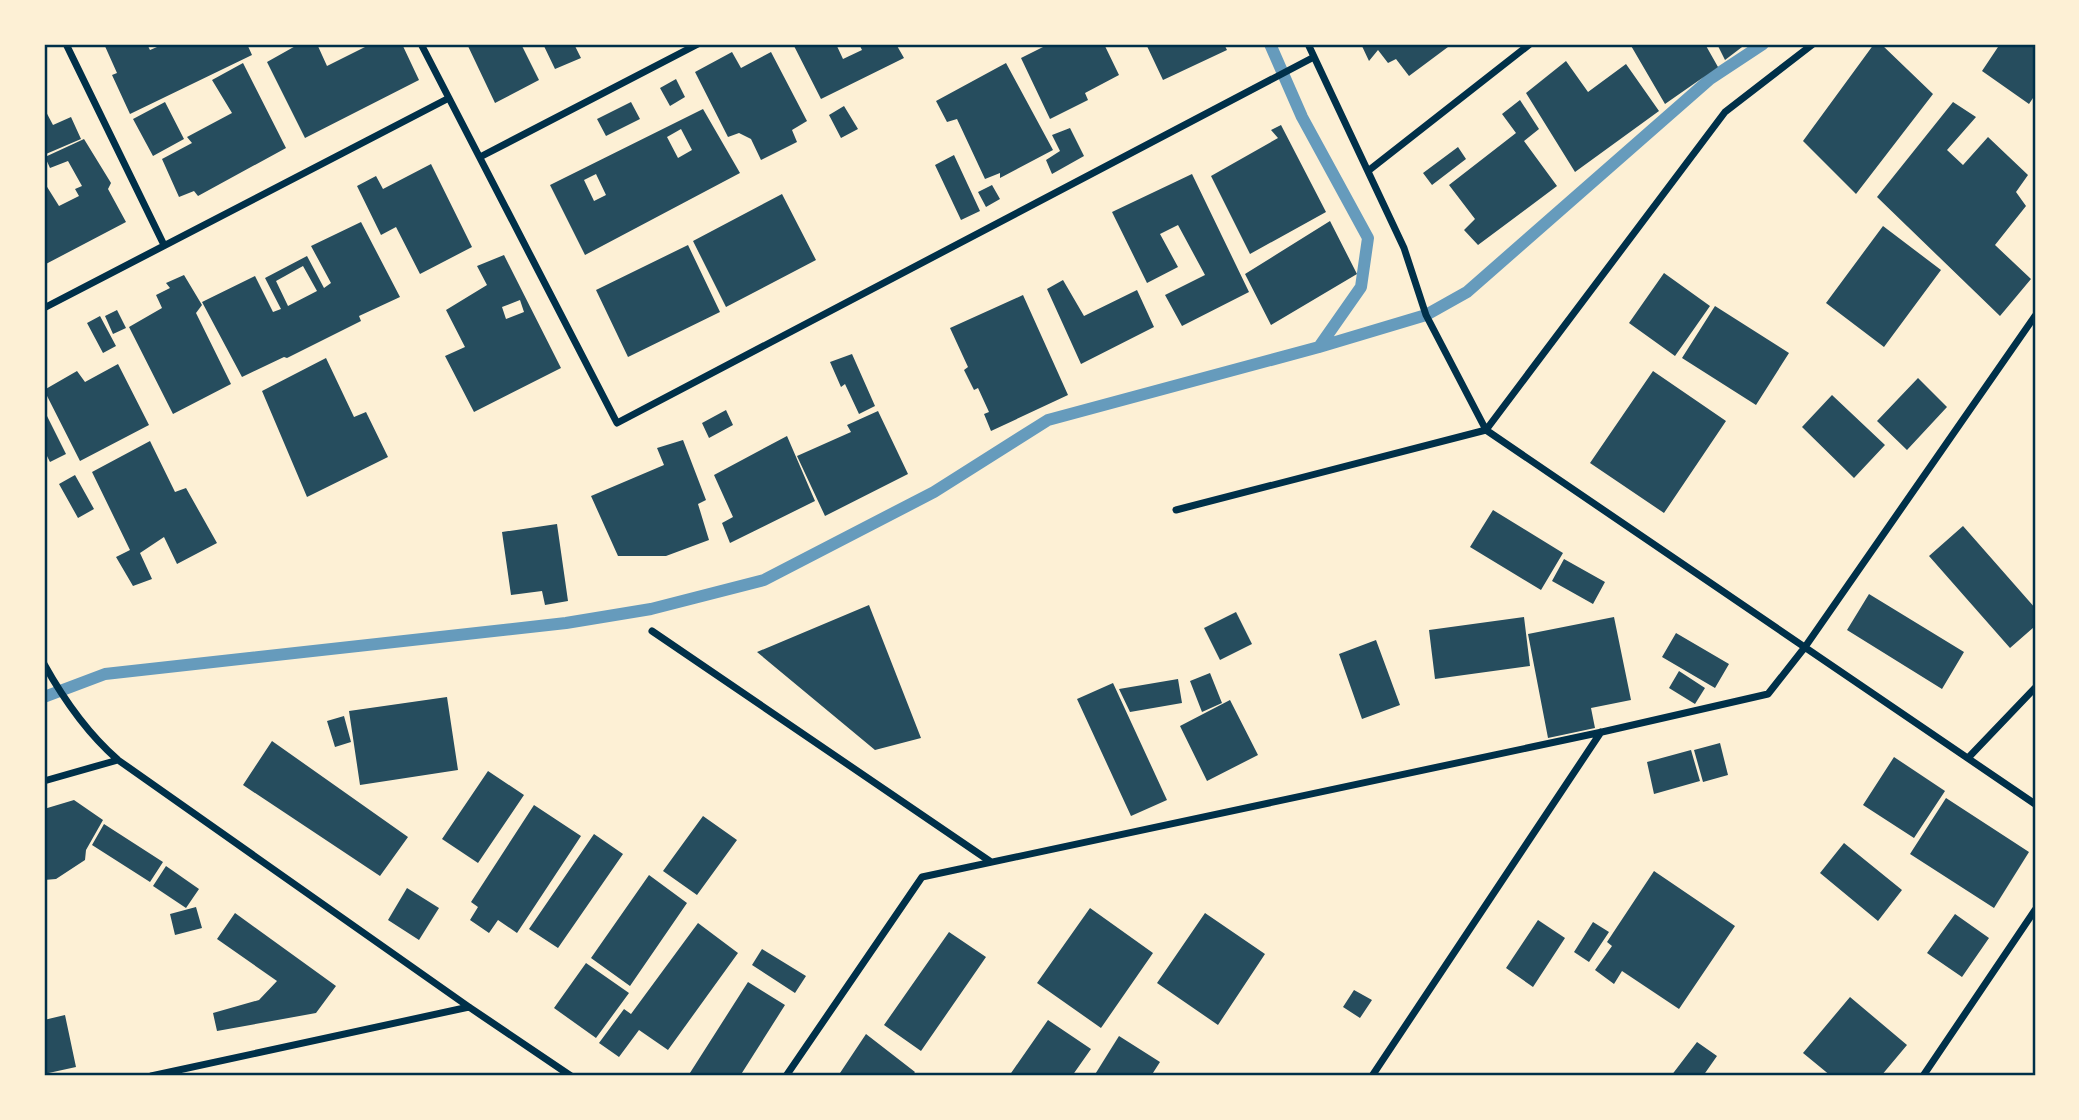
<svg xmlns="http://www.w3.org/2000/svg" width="2079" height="1120" font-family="'PT Sans',sans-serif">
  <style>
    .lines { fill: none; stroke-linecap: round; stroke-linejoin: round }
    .stream { stroke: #669bbc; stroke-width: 12 }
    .building { fill: #264d5e; fill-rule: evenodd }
    .minor { stroke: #003049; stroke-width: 7 }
    .neatline { fill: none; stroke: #003049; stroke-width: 2.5 }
  </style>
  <rect width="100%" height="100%" fill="#fdf0d5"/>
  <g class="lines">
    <path class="stream" d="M1270 44 1302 117 1368 238 1361 287 1319 347
      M44 697 105 674 566 623 651 609 764 580 934 492 1048 420 1319 347 1426 315 1467 292 1710 79 1763 44"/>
  </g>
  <path class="building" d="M104 44H147L150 50 164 44H247L252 55 130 114 112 75 117 73Z
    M299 44H317L327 66 371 44H402L419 80 305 138 267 62Z
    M467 44H521L539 80 495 103Z
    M543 44H574L581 58 555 69Z
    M793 44H836L843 59 862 50 859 44H896L904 58 821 99Z
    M1049 44H1104L1119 75 1085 93 1088 100 1050 119 1021 58Z
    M1146 44H1224L1227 50 1163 80Z
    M1361 44H1452L1409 76 1396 59 1388 63 1378 50 1369 61Z
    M1630 44H1705L1718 67 1665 104Z
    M1717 44H1746L1725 60Z
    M1874 44H1881L1933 94 1856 194 1803 141Z
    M2000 44H2035V95L2029 104 1982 71Z
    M732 52 741 68 771 52 807 121 792 130 797 142 761 160 751 139 739 133 728 137 695 72Z
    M1566 61 1588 92 1626 64 1659 111 1575 172 1526 93Z
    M243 63 286 148 198 196 194 191 179 197 162 159 192 143 187 137 232 113 212 80Z
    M1006 63 1053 150 1000 178V173L985 179 957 119 947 122 936 101Z
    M676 79 685 97 670 106 660 88Z
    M1520 100 1539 129 1524 141 1557 186 1478 245 1464 230 1475 219 1449 185 1516 133 1502 114Z
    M165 102 184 139 153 156 133 119Z
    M631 102 640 119 606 136 597 119Z
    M1953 102 1976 117 1947 150 1963 165 1988 137 2028 175 2016 192 2026 206 1995 245 2031 279 2000 316 1877 197Z
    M844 106 858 129 841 138 829 115Z
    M44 108 53 125 71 117 81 139 46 154 44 151Z
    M703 109 740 173 585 255 550 185ZM681 129 692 150 678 158 667 137ZM596 174 606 195 594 201 584 180Z
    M1281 125 1326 212 1250 254 1211 176 1278 138 1271 130Z
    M1070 128 1084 156 1052 174 1046 160 1060 151 1052 135Z
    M84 139 111 183 108 189 126 222 44 265V182L59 206 79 196 75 189 82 186 68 161 50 168 45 157Z
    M1458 147 1466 159 1432 185 1423 173Z
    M954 155 980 211 961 220 935 165Z
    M431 164 472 247 420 274 396 227 381 235 357 186 376 176 383 189Z
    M1192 174 1249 292 1182 326 1165 295 1205 275 1178 225 1160 234 1178 267 1147 283 1112 212Z
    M992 185 1000 199 986 207 978 192Z
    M782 194 816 260 726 307 693 241Z
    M1330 221 1357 274 1271 325 1245 274Z
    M361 222 400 297 359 316 361 321 287 358 284 357 242 377 202 302 255 276 273 312 281 309 265 278 307 256 324 288 331 283 311 246ZM303 266 317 291 288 306 276 281Z
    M1883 226 1941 270 1884 347 1826 303Z
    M688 245 720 312 628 357 596 290Z
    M504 255 561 368 474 412 445 356 465 347 446 310 487 285 477 266ZM520 300 524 312 506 319 502 307Z
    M1664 273 1710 306 1675 356 1629 323Z
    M184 275 202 305 196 313 231 384 173 414 129 327 162 308 156 295 170 288 166 283Z
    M1063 280 1084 316 1137 290 1154 327 1081 364 1047 289Z
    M1023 295 1068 395 991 431 984 414 989 412 978 388 974 390 964 370 968 367 950 328Z
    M1715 306 1789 353 1756 405 1682 358Z
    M117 310 126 328 113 334 105 316Z
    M100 316 116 346 103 353 87 323Z
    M852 354 875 406 859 414 845 384 841 387 830 362Z
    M326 358 354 417 366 412 388 457 307 497 262 391Z
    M118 364 149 425 80 461 44 390 77 371 85 382Z
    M1653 371 1726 421 1664 513 1590 463Z
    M1918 378 1947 407 1907 450 1877 421Z
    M1832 395 1885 445 1854 478 1802 427Z
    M44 410 66 454 50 462 44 450Z
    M726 410 733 425 709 438 702 423Z
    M878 411 908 474 825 516 797 456 851 432 847 425Z
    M787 436 815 501 730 543 722 523 733 517 714 475Z
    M683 440 706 500 698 504 709 540 666 556H618L591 496 664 465 657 448Z
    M150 441 175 492 186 488 217 543 177 564 164 537 140 553 152 579 133 586 116 557 130 550 92 472Z
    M75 475 94 509 78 518 59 484Z
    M1493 510 1563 553 1541 590 1470 547Z
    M557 524 568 601 545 605 542 591 511 595 502 532Z
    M1963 526 2035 608V626L2010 648 1929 556Z
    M1564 559 1605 582 1593 604 1552 581Z
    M1869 594 1964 652 1942 689 1847 630Z
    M869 605 921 738 875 750 757 652Z
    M1236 612 1252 644 1220 660 1204 628Z
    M1524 617 1530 666 1435 679 1429 630Z
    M1614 617 1631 700 1591 708 1595 728 1548 738 1528 634Z
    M1676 633 1729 664 1715 688 1662 657Z
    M1376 640 1400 705 1362 719 1339 654Z
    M1679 671 1705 688 1695 704 1669 688Z
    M1210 673 1222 703 1202 712 1190 681Z
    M1178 679 1182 703 1130 712 1119 689Z
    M1113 683 1167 800 1131 816 1077 699Z
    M447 697 458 770 360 785 349 711Z
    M1230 700 1258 755 1207 781 1180 726Z
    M344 716 351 742 335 747 327 721Z
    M272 741 408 837 380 876 243 785Z
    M1720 743 1728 775 1703 782 1694 750Z
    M1691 750 1700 781 1654 794 1647 762Z
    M1894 757 1945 791 1914 838 1863 805Z
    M488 771 524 795 478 863 442 839Z
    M1946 798 2029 852 1994 908 1910 854Z
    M74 800 103 820 86 850 85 860 56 879 44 880V809Z
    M534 805 581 836 517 933 498 920 489 933 470 920 478 907 471 902Z
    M703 816 737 840 697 895 663 871Z
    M104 824 163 862 150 882 92 845Z
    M594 834 623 854 558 948 529 929Z
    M1844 843 1902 890 1878 921 1820 873Z
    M166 866 199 889 186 908 153 886Z
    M1654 871 1735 926 1679 1009 1622 971 1614 984 1595 970 1612 946 1607 942Z
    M649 875 687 903 630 986 591 958Z
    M407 888 439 908 419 940 388 920Z
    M196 907 202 928 175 935 170 914Z
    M1090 908 1153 953 1101 1028 1037 983Z
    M235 913 336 986 316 1013 217 1031 213 1013 259 1000 277 981 217 939Z
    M1205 913 1265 954 1218 1025 1157 983Z
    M1955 914 1989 938 1962 977 1927 953Z
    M1538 920 1565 938 1533 987 1506 968Z
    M1593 922 1609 932 1589 962 1574 952Z
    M698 923 738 953 668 1050 639 1030 619 1057 599 1043 624 1009 631 1014Z
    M949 932 986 957 921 1051 884 1025Z
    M762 949 806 976 795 993 752 965Z
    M586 963 629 993 596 1038 554 1008Z
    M748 982 785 1005 740 1076H688Z
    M1354 990 1372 1000 1360 1018 1343 1007Z
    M1850 997 1907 1045 1881 1076H1831L1803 1053Z
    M65 1015 76 1067 44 1074V1020Z
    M1048 1020 1091 1049 1072 1076H1009Z
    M866 1034 915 1072 912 1076H838Z
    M1119 1036 1160 1062 1151 1076H1094Z
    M1697 1042 1717 1056 1703 1076H1671Z"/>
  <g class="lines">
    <path class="minor" d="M66 44 164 245
      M421 44 617 423 1314 57
      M1308 44 1404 248 1426 315 1486 430 2035 804
      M480 157 698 44
      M1368 171 1530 44
      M44 308 449 98
      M1176 510 1486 430 1725 112 1813 44
      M652 631 991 862
      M44 664C64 700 87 733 118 760L469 1007 571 1076
      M1968 758 2035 688
      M44 781 118 760
      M151 1076 469 1007
      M786 1076 922 877 1602 732 1768 694 1805 647 2035 316
      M1372 1076 1601 732
      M1923 1076 2035 910"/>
  </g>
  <rect width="2079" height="1120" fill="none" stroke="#fdf0d5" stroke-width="91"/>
  <rect x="46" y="46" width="1988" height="1028" class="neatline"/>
</svg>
